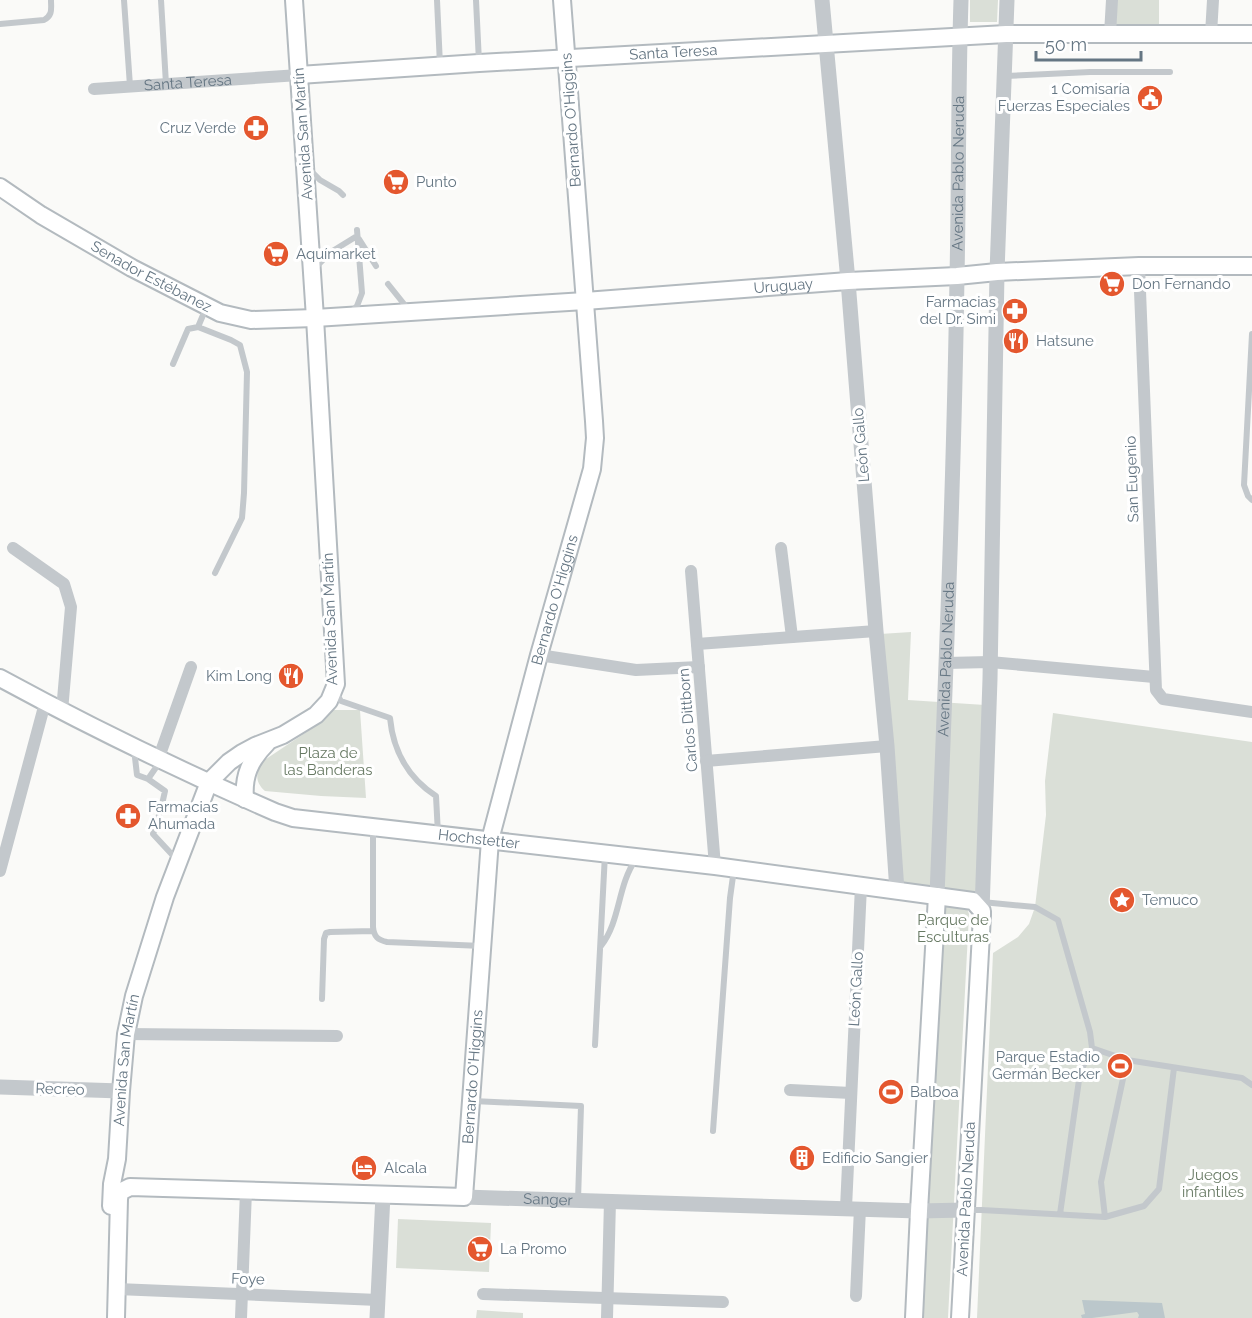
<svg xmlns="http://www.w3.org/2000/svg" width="1252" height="1318" viewBox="0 0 1252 1318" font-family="Raleway,sans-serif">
<rect width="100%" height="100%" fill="#fafaf8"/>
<path fill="#dadfd7" d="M 970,0 L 998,0 L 997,22 L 970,22 Z
M 1114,0 L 1159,0 L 1159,28 L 1113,27 Z
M 911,632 L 908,700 L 985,705 L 979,898 L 900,885 L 880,634 Z
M 333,710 L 360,710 L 366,798 L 321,796 L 265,791 C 254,781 256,772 263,761 L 314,727 Z
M 1053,713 L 1252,742 L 1252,1318 L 977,1318 L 993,953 L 1018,937 L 1029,924 L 1035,907 L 1046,815 L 1045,781 Z
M 944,901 L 965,903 L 969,914 L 948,1318 L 920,1318 Z
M 398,1219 L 491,1223 L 489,1272 L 396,1268 Z
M 477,1310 L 523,1313 L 523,1318 L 476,1318 Z"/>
<path fill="#bbc7cb" d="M 1082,1300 L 1162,1303 L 1165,1318 L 1138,1318 L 1139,1315 L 1137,1312 L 1092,1318 L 1082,1318 L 1081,1315 L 1085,1314 Z"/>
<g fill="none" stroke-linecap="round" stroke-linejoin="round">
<g stroke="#b3babf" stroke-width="20">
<g id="secondary">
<path id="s4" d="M 299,75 L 479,63 L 1006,34 L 1252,34"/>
<path id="s5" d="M 0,187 L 41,215 L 132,268 L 220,313 L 251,320 L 315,318 L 585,301 L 848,281 L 957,276 L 997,272 L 1139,266 L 1252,266"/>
<path id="s6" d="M 0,678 C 90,727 181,771 275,812 L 293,818 L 715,866 L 973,901 L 982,911 L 982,915 L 960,1318"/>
<path d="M 245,799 C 243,776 250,760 267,743"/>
<path id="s7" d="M 111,1206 L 112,1184 L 117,1159 L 121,1091 L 126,1034 L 134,996 L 165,897 L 209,782 L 229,762 L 242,753 L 255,746 L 283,735 L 316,715 L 329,701 L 336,684 L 315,318 L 294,0"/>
<path id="s8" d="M 116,1318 L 119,1199 L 120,1192 L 130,1187 L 464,1197 L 490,840 L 539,655 L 592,469 L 595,438 L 594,421 L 562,0"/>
<path d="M 914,1318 L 919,1211 L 937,896"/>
</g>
</g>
<path stroke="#c3c8cc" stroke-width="6" d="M 124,0 L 130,86
M 161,0 L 166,84
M 437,0 L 440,65
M 476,0 L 479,62
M 0,24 L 44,20 C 53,15 51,9 51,0
M 1005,76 L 1090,72 L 1170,72
M 309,169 L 320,180 L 339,191 L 343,195
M 359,239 L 376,266
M 315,268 L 331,252 L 357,236
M 388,284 L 408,309
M 351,313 L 357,306 L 362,293 L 357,230
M 198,327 L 231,340 L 240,345 L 247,372 L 244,493 L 242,518 L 215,573
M 1252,334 L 1244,485 L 1248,496 L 1252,500
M 173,364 L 188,329 L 198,327 L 206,308
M 336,693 L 341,701 L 390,718 C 393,750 408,778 436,796 L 438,834
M 134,749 L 137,775 L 148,779 L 165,791 L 161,809 L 153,834 L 178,861
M 148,779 L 157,766 L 162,762
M 161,809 L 198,809
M 373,828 L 373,927 C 374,937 378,940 387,942 L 482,946
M 982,902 L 1035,907 L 1058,920 L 1090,1032 L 1092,1048 L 1127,1060 L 1242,1078 L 1252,1085
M 601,946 C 621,920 617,886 636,859
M 322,999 L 324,939 L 326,933 L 330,932 L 373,931
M 595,1045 L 605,854
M 473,1101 L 581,1106 L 578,1200
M 713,1131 L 730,898 L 734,869
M 966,1210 L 981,1210 L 1105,1217 L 1144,1206 L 1159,1189 L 1174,1068
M 1060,1214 L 1080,1073 L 1092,1048
M 1105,1217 L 1101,1182 L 1127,1060"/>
<g stroke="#c3c8cc" stroke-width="12">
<path d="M 1110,34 L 1112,0"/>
<path d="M 1211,34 L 1213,0"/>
<path id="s1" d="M 94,89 L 299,75"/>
<path d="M 1139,266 L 1156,690 L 1163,699 L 1252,712"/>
<path d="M 13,548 L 64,584 L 71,607 L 62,711"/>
<path d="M 781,548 L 792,637"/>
<path d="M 691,571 L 715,866"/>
<path d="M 697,644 L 876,631"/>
<path d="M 539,655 L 636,670 L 699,667"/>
<path d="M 946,663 L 990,662 L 1154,677"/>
<path d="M 158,760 L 191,667"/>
<path d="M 706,761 L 887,746"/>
<path d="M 0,871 L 45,703"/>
<path d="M 126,1034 L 337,1036"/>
<path d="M 790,1090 L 851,1093"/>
<path d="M 846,1208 L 861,886"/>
<path d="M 117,1289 L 378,1300"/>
<path d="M 483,1294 L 723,1302"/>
<path d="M 856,1296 L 860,1208"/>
<path d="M 241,1318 L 246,1191"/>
<path d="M 607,1318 L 610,1201"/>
</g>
<g stroke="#c3c8cc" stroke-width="15">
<path d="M 822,0 L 848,281 L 876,631 L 887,746 L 897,891"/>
<path id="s2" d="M 937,896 C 945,690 954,483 957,276 C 959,184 958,92 961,0"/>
<path d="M 982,911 L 990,679 L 997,272 L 1007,0"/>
<path d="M 0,1087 L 121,1091"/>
<path id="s3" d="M 464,1197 L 919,1211 L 965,1210"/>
<path d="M 377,1318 L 383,1195"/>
</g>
<use href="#secondary" stroke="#fff" stroke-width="16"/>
</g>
<defs>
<g id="civic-disc" transform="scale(1.35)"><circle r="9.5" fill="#e4572e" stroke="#fff"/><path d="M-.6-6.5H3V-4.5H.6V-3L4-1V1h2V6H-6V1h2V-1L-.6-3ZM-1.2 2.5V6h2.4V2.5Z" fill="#fff"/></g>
<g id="pharmacy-disc" transform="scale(1.35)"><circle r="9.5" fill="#e4572e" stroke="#fff"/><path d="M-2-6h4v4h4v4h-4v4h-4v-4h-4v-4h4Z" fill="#fff"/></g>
<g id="supermarket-disc" transform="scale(1.35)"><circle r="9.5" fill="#e4572e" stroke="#fff"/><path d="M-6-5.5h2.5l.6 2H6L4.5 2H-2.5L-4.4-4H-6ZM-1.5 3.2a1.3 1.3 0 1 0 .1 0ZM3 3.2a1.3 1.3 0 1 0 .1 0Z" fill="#fff"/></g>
<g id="restaurant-disc" transform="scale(1.35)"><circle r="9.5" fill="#e4572e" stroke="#fff"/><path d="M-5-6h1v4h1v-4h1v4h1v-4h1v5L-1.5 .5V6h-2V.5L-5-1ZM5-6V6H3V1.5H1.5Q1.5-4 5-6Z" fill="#fff"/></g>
<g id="sight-disc" transform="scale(1.35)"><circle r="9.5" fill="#e4572e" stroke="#fff"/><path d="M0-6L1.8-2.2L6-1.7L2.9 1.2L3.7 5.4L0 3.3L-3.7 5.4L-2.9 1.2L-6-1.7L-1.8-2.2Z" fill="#fff"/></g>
<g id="stadium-disc" transform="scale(1.35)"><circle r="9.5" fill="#e4572e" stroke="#fff"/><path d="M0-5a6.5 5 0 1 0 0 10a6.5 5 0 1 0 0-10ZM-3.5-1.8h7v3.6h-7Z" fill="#fff"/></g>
<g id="building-disc" transform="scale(1.35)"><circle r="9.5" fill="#e4572e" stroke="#fff"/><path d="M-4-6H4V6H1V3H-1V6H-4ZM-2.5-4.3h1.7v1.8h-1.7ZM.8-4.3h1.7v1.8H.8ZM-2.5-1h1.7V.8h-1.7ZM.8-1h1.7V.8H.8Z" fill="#fff"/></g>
<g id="hotel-disc" transform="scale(1.35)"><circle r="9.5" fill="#e4572e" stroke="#fff"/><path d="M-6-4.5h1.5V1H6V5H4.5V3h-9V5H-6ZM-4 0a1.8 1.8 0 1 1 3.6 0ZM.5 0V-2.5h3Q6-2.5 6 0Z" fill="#fff"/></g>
</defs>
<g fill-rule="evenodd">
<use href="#civic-disc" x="1150" y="98"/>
<use href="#pharmacy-disc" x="256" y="128"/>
<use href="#supermarket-disc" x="396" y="182"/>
<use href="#supermarket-disc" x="276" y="254"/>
<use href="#supermarket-disc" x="1112" y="284"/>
<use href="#pharmacy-disc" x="1015" y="311"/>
<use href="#restaurant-disc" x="1016" y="341"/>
<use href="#restaurant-disc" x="291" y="676"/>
<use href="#pharmacy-disc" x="128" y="816"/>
<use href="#sight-disc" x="1122" y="900"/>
<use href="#stadium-disc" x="1120" y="1066"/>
<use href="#stadium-disc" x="891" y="1092"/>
<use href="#building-disc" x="802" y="1158"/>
<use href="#hotel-disc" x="364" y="1168"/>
<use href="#supermarket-disc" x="480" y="1249"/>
</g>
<g text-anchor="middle" stroke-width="6" stroke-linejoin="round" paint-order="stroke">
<g font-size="15" fill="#657683" stroke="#fff">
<text dy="5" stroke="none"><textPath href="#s4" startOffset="375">Santa Teresa</textPath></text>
<text dy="5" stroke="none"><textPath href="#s1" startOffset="94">Santa Teresa</textPath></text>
<text transform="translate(571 120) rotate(-94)" y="5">Bernardo O'Higgins</text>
<text transform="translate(303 134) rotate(-94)" y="5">Avenida San Martín</text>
<text dy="5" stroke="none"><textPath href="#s2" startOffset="723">Avenida Pablo Neruda</textPath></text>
<text dy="5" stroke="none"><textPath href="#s5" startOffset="176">Senador Estébanez</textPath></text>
<text dy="5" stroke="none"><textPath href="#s5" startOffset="819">Uruguay</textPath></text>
<text transform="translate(861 445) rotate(-95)" y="5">León Gallo</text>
<text transform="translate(1132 479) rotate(-92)" y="5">San Eugenio</text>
<text dy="5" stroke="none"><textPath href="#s8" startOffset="1078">Bernardo O'Higgins</textPath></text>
<text transform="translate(330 619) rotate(-92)" y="5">Avenida San Martín</text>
<text dy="5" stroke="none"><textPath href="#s2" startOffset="237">Avenida Pablo Neruda</textPath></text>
<text transform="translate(688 720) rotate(-95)" y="5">Carlos Dittborn</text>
<text dy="5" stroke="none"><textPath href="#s6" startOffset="512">Hochstetter</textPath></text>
<text transform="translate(856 989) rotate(-87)" y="5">León Gallo</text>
<text dy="5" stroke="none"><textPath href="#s7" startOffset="147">Avenida San Martín</textPath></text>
<text dy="5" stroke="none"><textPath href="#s8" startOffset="592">Bernardo O'Higgins</textPath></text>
<text transform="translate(60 1089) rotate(2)" y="5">Recreo</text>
<text dy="5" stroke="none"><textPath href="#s3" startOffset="84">Sanger</textPath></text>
<text transform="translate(966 1199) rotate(-87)" y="5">Avenida Pablo Neruda</text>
<text transform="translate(248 1279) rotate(2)" y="5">Foye</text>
</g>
<g font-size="15" fill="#657683" stroke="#fff" text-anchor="start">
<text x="1130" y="94" text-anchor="end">1 Comisaría<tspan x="1130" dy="17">Fuerzas Especiales</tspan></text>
<text x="236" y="133" text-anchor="end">Cruz Verde</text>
<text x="416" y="187">Punto</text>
<text x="296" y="259">Aquímarket</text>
<text x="1132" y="289">Don Fernando</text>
<text x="996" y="307" text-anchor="end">Farmacias<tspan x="996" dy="17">del Dr. Simi</tspan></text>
<text x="1036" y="346">Hatsune</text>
<text x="272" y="681" text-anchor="end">Kim Long</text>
<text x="148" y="812">Farmacias<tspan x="148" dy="17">Ahumada</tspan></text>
<text x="1142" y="905">Temuco</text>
<text x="1100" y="1062" text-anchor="end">Parque Estadio<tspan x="1100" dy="17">Germán Becker</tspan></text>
<text x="910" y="1097">Balboa</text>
<text x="822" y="1163">Edificio Sangier</text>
<text x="384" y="1173">Alcala</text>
<text x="500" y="1254">La Promo</text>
</g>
<g font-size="15" fill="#687a64" stroke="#fff">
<text x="328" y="758">Plaza de<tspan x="328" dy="17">las Banderas</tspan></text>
<text x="953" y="925">Parque de<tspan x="953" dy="17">Esculturas</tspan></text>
<text x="1213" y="1180">Juegos<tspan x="1213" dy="17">infantiles</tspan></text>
</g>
</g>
<path d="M1036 51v9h105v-9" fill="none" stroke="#657683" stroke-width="3"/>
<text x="1045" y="51" font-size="18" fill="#657683" stroke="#ffffff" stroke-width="4.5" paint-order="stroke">50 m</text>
</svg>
